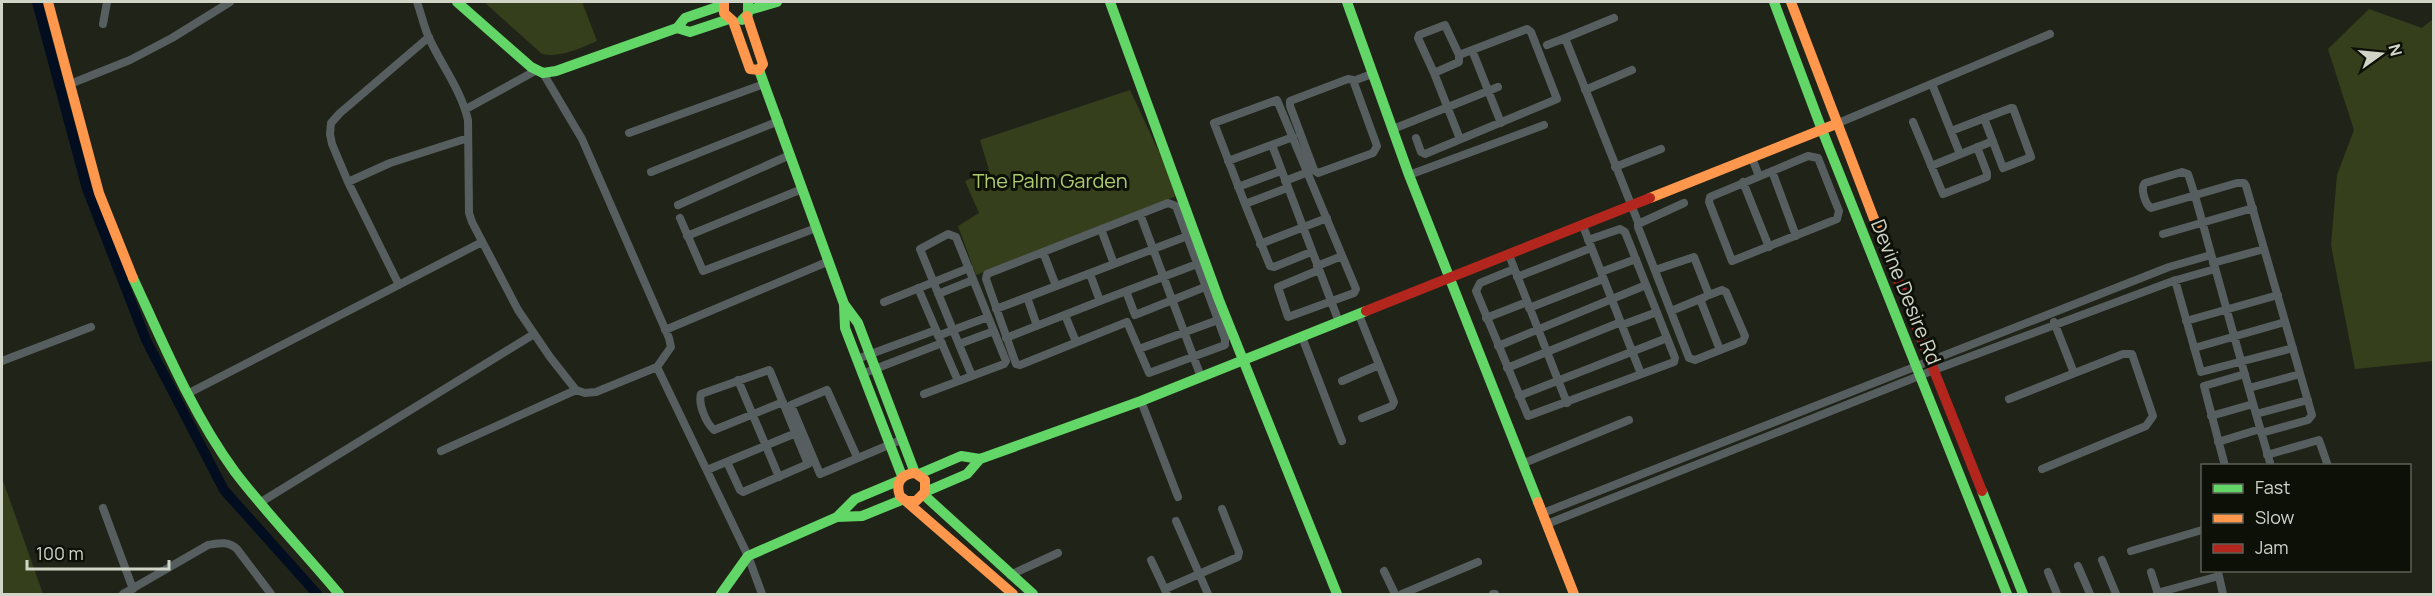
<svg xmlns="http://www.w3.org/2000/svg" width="2435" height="596" viewBox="0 0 2435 596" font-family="Manrope,sans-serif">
<rect width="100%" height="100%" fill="#202418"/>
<path fill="#353f1b" d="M 484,2 L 582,2 L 597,41 C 580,48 561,58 542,54 Z
M 2369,9 L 2422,28 L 2433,19 L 2434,361 L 2355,369 L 2331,245 L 2337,175 L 2354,130 L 2328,49 Z
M 1130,90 L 1179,195 L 976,275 L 958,226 L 979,213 L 965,181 L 989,170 L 980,140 Z
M 2,478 L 43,594 L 2,594 Z"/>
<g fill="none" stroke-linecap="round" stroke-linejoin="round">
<path stroke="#030d20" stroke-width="10" d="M 37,2 L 87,189 L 146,340 L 224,490 L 317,594"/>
<path stroke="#575e60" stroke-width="8" d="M 417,2 C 421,13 424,27 429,38 C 442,66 461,90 468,120 L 469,213 L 472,222 L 518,310 L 550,357 L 576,390 L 585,393 L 596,392 L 657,367 L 748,556 L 762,594
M 1614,18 L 1565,38 L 1638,222
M 103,24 L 107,2
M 1547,45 L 1565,38
M 1472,50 L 1501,123
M 1459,55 L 1459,62 L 1434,73 L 1460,139
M 543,73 L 582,139 L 669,338 L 671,347 L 657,367
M 1348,79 L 1353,80 L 1377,146 L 1373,153 L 1318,173 L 1314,170 L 1290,106 L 1290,101 Z
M 1353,81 L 1372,74
M 70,84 L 130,60 L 172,38 L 230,2
M 1932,84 L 1960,154
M 1585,90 L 1632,70
M 466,109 L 537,70
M 1913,122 L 1943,194 L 1987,177 L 1987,173 L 1977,147
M 1836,124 L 2050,34
M 1393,129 L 1498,87
M 1951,131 L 2011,108 L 2013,108 L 2031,157 L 2003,168 L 1984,118
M 629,133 L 764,84
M 1416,138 L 1421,152 L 1425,154 L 1557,99 L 1531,32 L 1527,29 L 1459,55 L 1445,25 L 1419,35 L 1418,38 L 1434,73
M 1272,145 L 1339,322
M 1808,156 L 1818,158 L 1839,211 L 1837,219 L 1732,261 L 1709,202 L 1710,197 Z
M 1752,158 L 1759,176
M 1228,161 L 1293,137
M 1931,166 L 1993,141
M 1615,167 L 1661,149
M 1772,171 L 1796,236
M 651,172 L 779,121
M 1409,175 L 1544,125
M 1285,181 L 1308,172
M 348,182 L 390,163 L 468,138
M 1743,182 L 1769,247
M 1238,187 L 1281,171
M 1287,188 L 1245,204 L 1270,266 L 1274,267 L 1311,252
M 1168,203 L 1176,206 L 1225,339 L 1225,345 L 1149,373 L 1127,322 L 1020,365 L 1016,364 L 986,279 L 987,274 Z
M 1245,204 L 1214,123 L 1277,100 L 1356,289 L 1354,293 L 1288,317 L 1278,287 L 1319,270
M 678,205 L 790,155
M 1140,214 L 1201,377
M 680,218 L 703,271 L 816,228
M 1583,226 L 1641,374
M 1101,229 L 1114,264
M 2163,234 L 2253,208
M 687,236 L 802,189
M 1260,244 L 1327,218
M 1043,252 L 1056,286
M 1509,255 L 1567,403
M 2213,263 L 2264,249
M 1317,266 L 1342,256
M 1514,269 L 1480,283 L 1476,291 L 1528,416 L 1674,362 L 1675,358 L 1625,232 L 1620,229 L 1588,240
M 1655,270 L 1694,257 L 1709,295 L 1722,290 L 1726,292 L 1745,336 L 1743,341 L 1695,360 L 1689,358 L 1638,227 L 1638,224 L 1684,203
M 1601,272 L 1636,259
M 1090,274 L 1100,301 L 1197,264
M 1517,277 L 1591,248
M 2175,280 L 2201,372 L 2293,348
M 399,285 L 348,182 L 332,144 L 330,134 L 331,123 L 340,113 L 429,37
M 918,288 L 958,381
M 1126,291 L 1135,315 L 1205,287
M 938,294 L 973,280
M 1027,297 L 1037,326
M 1700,299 L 1720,350
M 884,302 L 969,268
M 1529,308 L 1603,279
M 996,309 L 1190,235
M 1671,311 L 1705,297
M 1065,315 L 1076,342
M 1359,315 L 1394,402 L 1392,406 L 1362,418
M 1486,318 L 1527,302
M 2186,321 L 2278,295
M 2054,322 L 2074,373
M 1622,325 L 1657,312
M 665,330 L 827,262
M 938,336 L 953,330 L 920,249 L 948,234 L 956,237 L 1006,361 L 1004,364 L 972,376 L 953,330 L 988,317
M 1302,337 L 1342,441
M 1006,338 L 1100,301
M 959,344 L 994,331
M 1498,346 L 1646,285
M 2194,348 L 2285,322
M 1139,349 L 1218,320
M 857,359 L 936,330
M 2,361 L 91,327
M 1507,368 L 1621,322
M 862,374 L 942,343
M 738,380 L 779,477
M 1342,381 L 1379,365
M 2249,388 L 2300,374
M 189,393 L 482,242
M 924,394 L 972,376
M 1519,396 L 1667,338
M 2009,399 L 2123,354 L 2132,354 L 2153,416 L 2146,426 L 2042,469
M 1141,401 L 1178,497
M 2256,414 L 2308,400
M 2211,416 L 2253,404
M 2261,433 L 2308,420 L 2312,415 L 2246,186 L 2244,183 L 2237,183 L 2151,208 C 2145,204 2140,188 2145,183 L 2182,172 L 2188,174 C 2199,205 2206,239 2216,271 C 2234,336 2252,401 2271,466
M 2218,442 L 2260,429
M 441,451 L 576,390
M 2267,455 L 2319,440 L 2328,466
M 857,457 L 827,390 L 791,405 L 820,474 L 903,439
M 727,462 L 740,490 L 743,492 L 808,464 L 770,371 L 769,370 L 701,394 C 698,404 706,423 714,430 L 783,402
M 1524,463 L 1629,420
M 2225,466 L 2204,386 L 2245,374
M 707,470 L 796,433
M 261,502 L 534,334
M 103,508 L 133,589
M 1543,513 L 2169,267 L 2211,255
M 1176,521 L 1208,594
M 1547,524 L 1934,370 L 2173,281 L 2215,269
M 2131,551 L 2202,530
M 1151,560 L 1167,594
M 2102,560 L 2116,594
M 2078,566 L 2090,594
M 1384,571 L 1395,594
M 2048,572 L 2057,594
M 2151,572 L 2158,594
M 2218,572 L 2223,594
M 1010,575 L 1058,553
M 1165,589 L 1238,557 L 1239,552 L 1222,509
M 2157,593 L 2219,576
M 123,594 L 208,545 C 220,543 228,541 237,549 L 271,594
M 1402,594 L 1478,562
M 1493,594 L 1495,594"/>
<path stroke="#63d668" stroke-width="10" d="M 457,2 L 531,67 L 543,73 L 556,71 L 677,28 L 685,18 L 723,5
M 1110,2 L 1219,300 L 1337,594
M 1347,2 L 1409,175 L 1538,502
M 1774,2 L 1822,130 L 2007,594
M 749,10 L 777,2
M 742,20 L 748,14 L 748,2
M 677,28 L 690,32 L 729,19
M 759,70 L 844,304 L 858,323 L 915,473
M 133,278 C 163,343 192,413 235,472 C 267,514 305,553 339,594
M 844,304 L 845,328 L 902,476
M 919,474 L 961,456 L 980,459 L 1141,401 L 1366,311
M 1982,491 L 2023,594
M 925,492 L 967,474 L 980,459
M 924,495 L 1033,594
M 837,517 L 862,516 L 904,499
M 721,594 L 748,556 L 837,517 L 855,499 L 898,481"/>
<path stroke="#ff974d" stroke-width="10" d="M 48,2 L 99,193 L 133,278
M 724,2 L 724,13 L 733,21 L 750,69 L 759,70
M 1791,2 L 1884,245
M 747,16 L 763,64 L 759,70
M 1650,198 L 1836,124
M 908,501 L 916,501 L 925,492 L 925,480 L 915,473 C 901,474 895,483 900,496 L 1013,594
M 1538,502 L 1574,594"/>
<path stroke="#b3261e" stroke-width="10" d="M 1884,245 L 1982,491
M 1366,311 L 1650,198"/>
</g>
<g text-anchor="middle" stroke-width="6" stroke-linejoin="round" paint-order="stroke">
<g font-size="20" fill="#afcb6e" stroke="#0d1007">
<text x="1050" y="188">The Palm Garden</text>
</g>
<g font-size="20" fill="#d0d5c8" stroke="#0d1007">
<text transform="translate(1906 292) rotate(68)" y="7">Devine Desire Rd</text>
</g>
</g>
<rect width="2435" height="596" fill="none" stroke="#d0d5c8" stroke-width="6"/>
<rect x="2201" y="464" width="210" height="108" fill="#0d1007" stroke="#5b5f54" stroke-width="1.5"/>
<rect x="2213" y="484" width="30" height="9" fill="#63d668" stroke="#5b5f54" stroke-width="1.5"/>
<text x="2255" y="494" font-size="18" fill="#d0d5c8">Fast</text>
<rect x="2213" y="514" width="30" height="9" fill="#ff974d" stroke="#5b5f54" stroke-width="1.5"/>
<text x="2255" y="524" font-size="18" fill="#d0d5c8">Slow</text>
<rect x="2213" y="544" width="30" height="9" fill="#b3261e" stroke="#5b5f54" stroke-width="1.5"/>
<text x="2255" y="554" font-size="18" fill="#d0d5c8">Jam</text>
<g transform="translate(2381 54) rotate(75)" stroke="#0d1007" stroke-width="4.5" paint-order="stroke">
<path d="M0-4.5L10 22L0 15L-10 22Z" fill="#d0d5c8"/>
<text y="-9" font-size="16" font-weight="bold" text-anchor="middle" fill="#d0d5c8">N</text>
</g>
<path d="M27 560v9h142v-9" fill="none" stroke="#d0d5c8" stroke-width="3"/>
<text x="36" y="560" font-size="18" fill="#d0d5c8" stroke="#0d1007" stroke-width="4.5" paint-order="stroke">100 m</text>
</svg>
